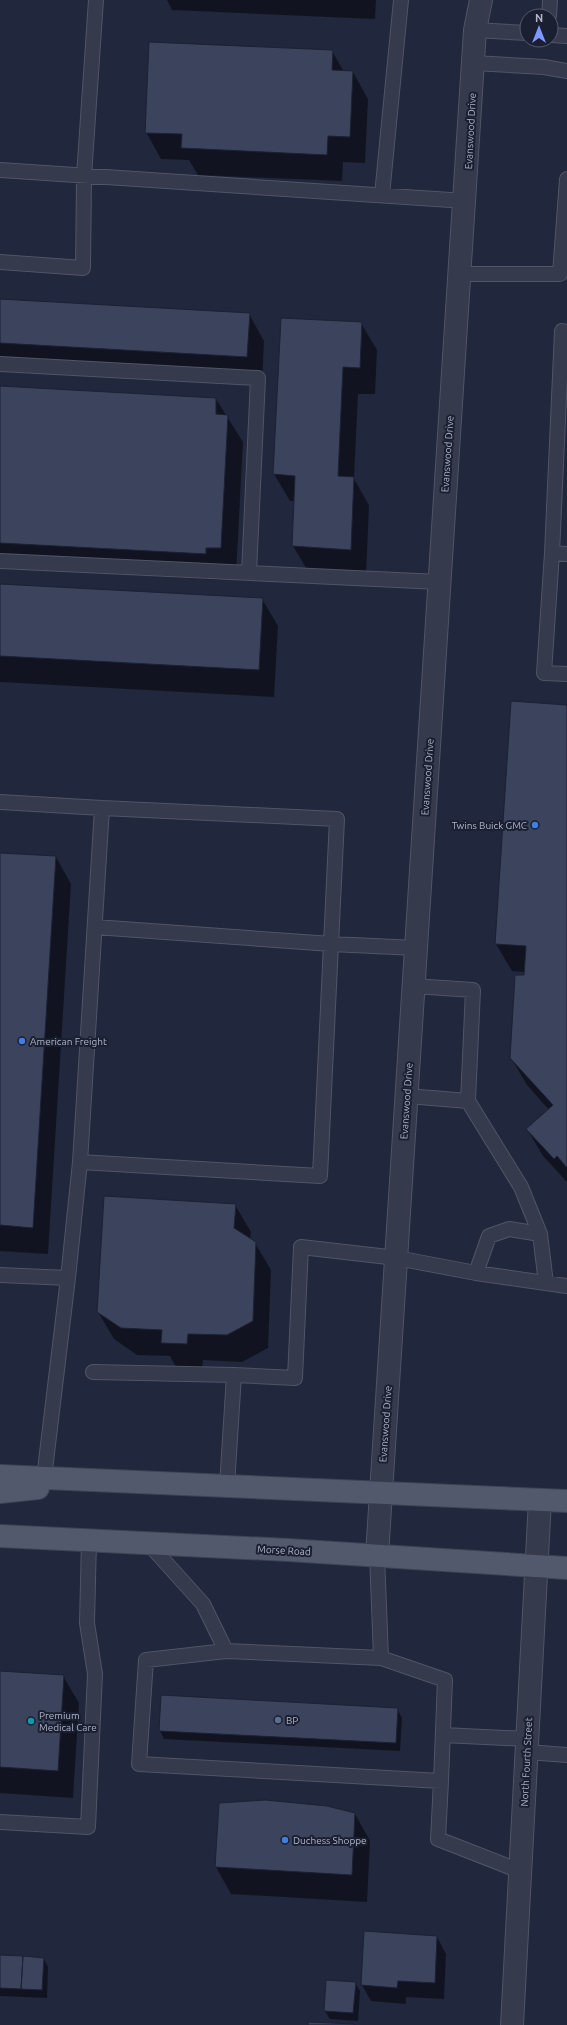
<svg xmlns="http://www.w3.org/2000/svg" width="567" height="2025" viewBox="0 0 567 2025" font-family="Ubuntu,sans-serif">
<rect width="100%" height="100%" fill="#21273c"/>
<path fill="#0007" d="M 167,0 L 376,0 L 375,19 L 172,10 Z
M 332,51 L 344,72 L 353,72 L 368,99 L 365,163 L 343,162 L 342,181 L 198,175 L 189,160 L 161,159 L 146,132 Z
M 0,300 L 249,314 L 264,341 L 262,384 L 0,369 Z
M 361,323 L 377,350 L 375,394 L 358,394 L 354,479 L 369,505 L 366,576 L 309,573 L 293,546 L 295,501 L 290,501 L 274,474 Z
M 0,387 L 216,399 L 243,442 L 236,575 L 221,575 L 221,580 L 0,568 Z
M 0,585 L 262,599 L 278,626 L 274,697 L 0,682 Z
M 512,702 L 567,706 L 567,1182 L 543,1156 L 527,1129 L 549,1110 L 527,1085 L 511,1058 L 525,972 L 512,971 L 496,944 Z
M 0,854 L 56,857 L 71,884 L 48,1254 L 0,1251 Z
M 235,1205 L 251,1232 L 250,1240 L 255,1243 L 271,1270 L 268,1348 L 242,1362 L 203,1360 L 202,1370 L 177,1369 L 170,1356 L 137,1355 L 114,1339 L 98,1312 Z
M 0,1672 L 63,1676 L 79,1703 L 73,1798 L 0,1793 Z
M 397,1709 L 402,1718 L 400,1751 L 164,1739 L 160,1731 Z
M 239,1802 L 294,1803 L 327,1807 L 355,1814 L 370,1841 L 367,1902 L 231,1894 L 216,1867 Z
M 437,1937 L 446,1954 L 444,1999 L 406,1997 L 406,2004 L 371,2001 L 362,1985 Z
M 0,1957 L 44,1959 L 48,1967 L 47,1998 L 0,1996 Z
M 355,1983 L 360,1991 L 358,2021 L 330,2019 L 325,2011 Z"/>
<path fill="#3c435d" stroke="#1c2133" d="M 149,42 L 333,50 L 332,70 L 353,71 L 350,137 L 328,136 L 327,155 L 181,148 L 182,134 L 145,133 Z
M 0,299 L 250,313 L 247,357 L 0,343 Z
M 281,318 L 362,322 L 360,368 L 343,367 L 338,476 L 354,477 L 351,550 L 292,546 L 295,476 L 273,474 Z
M 0,386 L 216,398 L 216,414 L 228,415 L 221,548 L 206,548 L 206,554 L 0,543 Z
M 0,584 L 263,598 L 259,670 L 0,656 Z
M 511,701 L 567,705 L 567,1168 L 557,1156 L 554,1159 L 526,1129 L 553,1105 L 510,1058 L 515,975 L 524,975 L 526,946 L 495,944 Z
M 0,853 L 56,856 L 33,1228 L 0,1225 Z
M 104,1196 L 236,1204 L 234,1228 L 256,1242 L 253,1321 L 227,1335 L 188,1334 L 187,1344 L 161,1343 L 162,1330 L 121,1328 L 97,1312 Z
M 0,1671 L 64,1675 L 58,1771 L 0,1767 Z
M 161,1695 L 398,1708 L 396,1743 L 159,1731 Z
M 265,1800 L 327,1806 L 355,1813 L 352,1875 L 215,1867 L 219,1803 Z
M 364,1931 L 437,1936 L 435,1983 L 398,1981 L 397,1988 L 361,1985 Z
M 0,1955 L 23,1956 L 21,1989 L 0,1988 Z
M 23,1956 L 44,1958 L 42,1990 L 21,1989 Z
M 326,1980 L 356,1982 L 353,2013 L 324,2011 Z
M 308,2022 L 354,2024 L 354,2025 L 308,2025 Z"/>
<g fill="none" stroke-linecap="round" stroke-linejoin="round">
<g stroke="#505567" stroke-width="16">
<path id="lane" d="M 549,16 L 550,0
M 475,30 L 527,33
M 551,35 L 567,36
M 473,63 L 544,67 L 567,71
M 0,170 L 466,201
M 382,195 L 401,0
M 0,262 L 83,268 L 84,176 L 96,0
M 460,274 L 560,274 L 567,179
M 567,332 L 562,331 L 552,553 L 567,554
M 0,364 L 258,378 L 249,573
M 552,553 L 544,673 L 567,674
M 0,561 L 439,582
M 0,802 L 102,808
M 413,986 L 473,990 L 468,1101 L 521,1187 L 540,1234 L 546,1283
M 407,1096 L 468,1101
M 80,1162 L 320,1176 L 331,944 L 95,927
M 476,1273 L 489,1236 L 509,1229 L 540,1234
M 0,1275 L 68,1278
M 93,1372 L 234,1375
M 44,1478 L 68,1278 L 80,1162 L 102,808 L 337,819 L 331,944 L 416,948
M 227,1486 L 234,1375 L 295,1378 L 301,1247 L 397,1258 L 476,1273 L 567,1286
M 148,1543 L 203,1604 L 226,1651
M 377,1555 L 381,1658 L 226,1651 L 146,1660 L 139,1764 L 441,1781 L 445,1680 L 381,1658
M 443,1735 L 528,1739
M 527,1752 L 567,1755
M 441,1781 L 438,1839 L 520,1871
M 0,1822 L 88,1827 L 95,1674 L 87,1623 L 89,1540"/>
</g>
<g stroke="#505567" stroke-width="24">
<path id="street" d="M 377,1555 L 475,30 L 481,0
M 512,2025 L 540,1500"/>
</g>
<g stroke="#3e4355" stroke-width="24">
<path id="primary" d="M 0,1476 L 567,1501
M 0,1492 L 38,1488
M 0,1536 L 288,1550 L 567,1568"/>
</g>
<use href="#lane" stroke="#353a4c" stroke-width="14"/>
<use href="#street" stroke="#353a4c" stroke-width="22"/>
<use href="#primary" stroke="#52596d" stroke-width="22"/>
</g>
<g fill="#3f7fe0" stroke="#1a1f31" stroke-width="1.5">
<circle cx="535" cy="825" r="4"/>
<circle cx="22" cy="1041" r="4"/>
<circle cx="285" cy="1840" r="4"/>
</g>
<circle fill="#5c6f8a" stroke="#1a1f31" stroke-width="1.5" cx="278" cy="1720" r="4"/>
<circle fill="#0f9aa8" stroke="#1a1f31" stroke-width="1.5" cx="31" cy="1721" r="4"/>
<g text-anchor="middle" stroke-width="4" stroke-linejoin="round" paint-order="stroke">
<g font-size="10" fill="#b0b5c8" stroke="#1a1f31">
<text transform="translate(470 131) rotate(-87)" y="4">Evanswood Drive</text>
<text transform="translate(447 454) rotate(-86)" y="4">Evanswood Drive</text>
<text transform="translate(427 777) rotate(-86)" y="4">Evanswood Drive</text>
<text transform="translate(406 1101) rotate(-86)" y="4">Evanswood Drive</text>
<text transform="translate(385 1424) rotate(-86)" y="4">Evanswood Drive</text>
<text transform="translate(284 1550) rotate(3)" y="4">Morse Road</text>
<text transform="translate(526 1762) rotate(-87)" y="4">North Fourth Street</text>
</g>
<g font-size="10" fill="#b0b5c8" stroke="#1a1f31" text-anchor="start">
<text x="527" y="829" text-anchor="end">Twins Buick GMC</text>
<text x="30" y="1045">American Freight</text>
<text x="39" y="1719">Premium<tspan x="39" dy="12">Medical Care</tspan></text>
<text x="286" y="1724">BP</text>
<text x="293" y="1844">Duchess Shoppe</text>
</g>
</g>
<g transform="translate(539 28)"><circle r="19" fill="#1a1f31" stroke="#565b6d"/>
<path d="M0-3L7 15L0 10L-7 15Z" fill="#7e98fe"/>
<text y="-6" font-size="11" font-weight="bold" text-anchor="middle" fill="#b0b5c8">N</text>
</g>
</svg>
